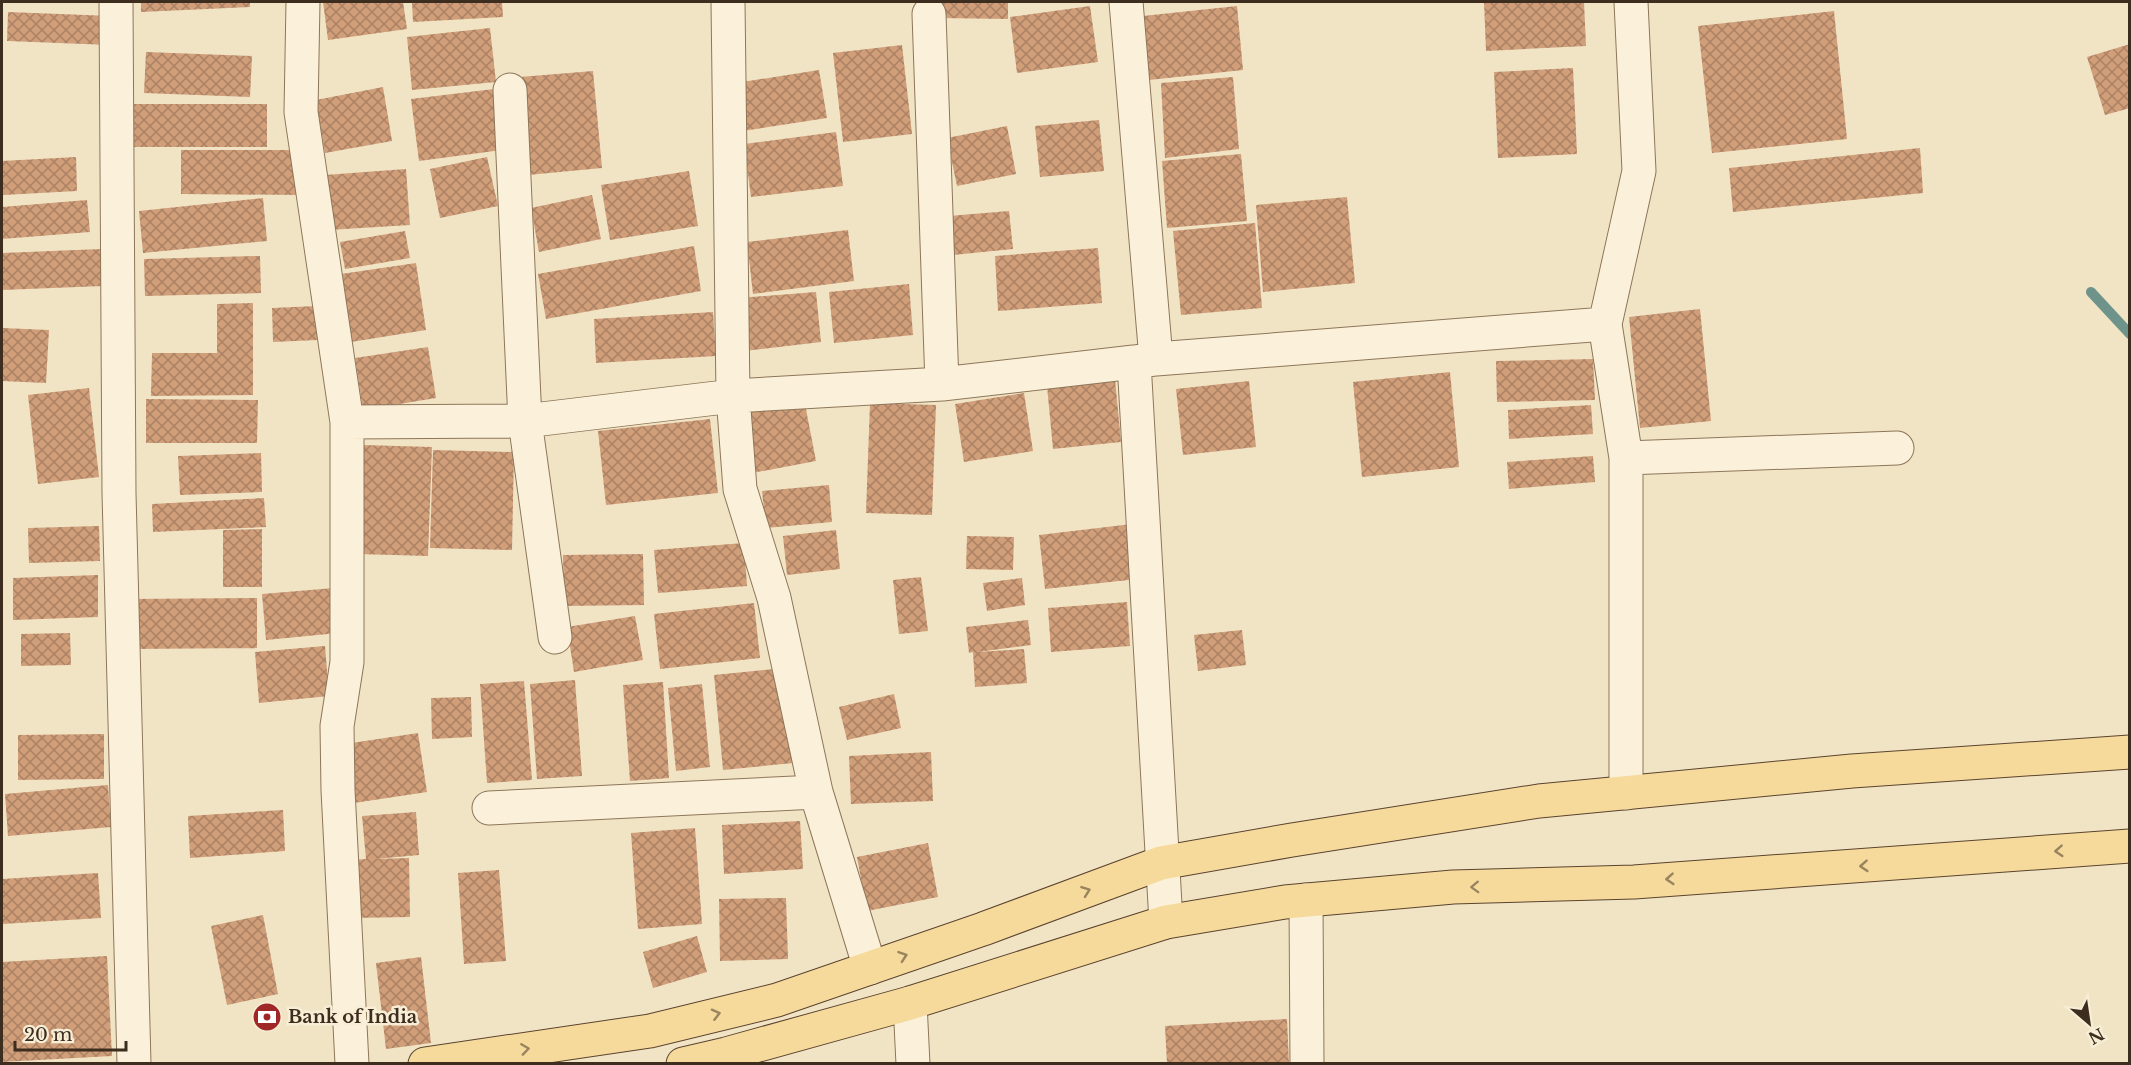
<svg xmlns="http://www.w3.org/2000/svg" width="2131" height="1065" viewBox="0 0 2131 1065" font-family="'Libre Baskerville',serif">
<defs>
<pattern id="building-cross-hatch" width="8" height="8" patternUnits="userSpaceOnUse" patternTransform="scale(1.5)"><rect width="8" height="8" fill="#d19e7a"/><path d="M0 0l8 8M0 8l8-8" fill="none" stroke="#ab8163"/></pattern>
</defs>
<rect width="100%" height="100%" fill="#f1e4c5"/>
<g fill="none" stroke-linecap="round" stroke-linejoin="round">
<path stroke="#6d938a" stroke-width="10" d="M 2091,292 L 2130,334"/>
</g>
<path fill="url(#building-cross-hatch)" d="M 141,2 L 250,2 L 250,7 L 141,12 Z
M 323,2 L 403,2 L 407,29 L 328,40 Z
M 412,2 L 502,2 L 503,17 L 413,22 Z
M 937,2 L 1008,2 L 1008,19 L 937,18 Z
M 1484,2 L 1584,2 L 1586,46 L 1486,51 Z
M 1090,6 L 1098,62 L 1017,73 L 1010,17 Z
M 1237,6 L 1243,70 L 1149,80 L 1143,16 Z
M 1834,11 L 1847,139 L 1712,153 L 1698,26 Z
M 8,12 L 111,16 L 110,45 L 7,41 Z
M 490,28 L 496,82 L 412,90 L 407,37 Z
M 2130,44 L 2130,108 L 2105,115 L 2087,57 Z
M 902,45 L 912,134 L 843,142 L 833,53 Z
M 146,52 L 252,56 L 250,97 L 144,93 Z
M 1573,68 L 1577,154 L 1498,158 L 1494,72 Z
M 819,70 L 827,118 L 743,131 L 736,83 Z
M 593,71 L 602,168 L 528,175 L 520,77 Z
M 1233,77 L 1239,149 L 1165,158 L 1161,83 Z
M 383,87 L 392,141 L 325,153 L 316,100 Z
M 494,89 L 502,150 L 419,161 L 411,99 Z
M 131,104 L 267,104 L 267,147 L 131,147 Z
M 1099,120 L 1104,171 L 1040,177 L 1035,126 Z
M 1007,126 L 1016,174 L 957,186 L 947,138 Z
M 836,132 L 843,186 L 751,197 L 744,144 Z
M 1920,148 L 1923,193 L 1733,212 L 1729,168 Z
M 181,150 L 300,150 L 300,195 L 181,194 Z
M 1241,154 L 1247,221 L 1167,228 L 1162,161 Z
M 76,157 L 77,191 L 3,195 L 2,161 Z
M 487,157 L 498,206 L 440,218 L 430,169 Z
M 406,169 L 410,225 L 329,230 L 325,175 Z
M 689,171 L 698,226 L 610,240 L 601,185 Z
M 592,195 L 601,239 L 539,252 L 531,208 Z
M 1347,197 L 1355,283 L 1263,292 L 1256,205 Z
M 263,198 L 267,241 L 143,253 L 139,211 Z
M 87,200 L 90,232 L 2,239 L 2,207 Z
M 1009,211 L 1013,249 L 953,255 L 949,216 Z
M 1255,223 L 1262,308 L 1181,315 L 1173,231 Z
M 848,230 L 854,281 L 753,294 L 747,242 Z
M 405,231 L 410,258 L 345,269 L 340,242 Z
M 694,246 L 701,291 L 546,319 L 538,274 Z
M 1098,248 L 1102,303 L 998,311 L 995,256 Z
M 101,249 L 103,286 L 2,290 L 2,253 Z
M 260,256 L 261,293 L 145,296 L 144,259 Z
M 416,263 L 426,330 L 351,342 L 341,274 Z
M 909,284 L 913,335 L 834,343 L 829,292 Z
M 816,292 L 821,342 L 744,351 L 738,298 Z
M 253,303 L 253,395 L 151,396 L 152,353 L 217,353 L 217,304 Z
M 316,306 L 317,340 L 273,342 L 272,308 Z
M 1700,309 L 1711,421 L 1640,428 L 1629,317 Z
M 713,312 L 716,356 L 596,363 L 594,319 Z
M 2,328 L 49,330 L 46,383 L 2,381 Z
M 428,347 L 436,398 L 363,410 L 355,358 Z
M 1593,359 L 1595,400 L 1497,402 L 1496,361 Z
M 1450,372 L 1459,467 L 1362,477 L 1353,382 Z
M 1115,379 L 1121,442 L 1053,449 L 1047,386 Z
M 1249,381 L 1256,447 L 1183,455 L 1176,389 Z
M 89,388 L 99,477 L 38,484 L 28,395 Z
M 1024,393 L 1033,451 L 964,462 L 955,404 Z
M 146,399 L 258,400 L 257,443 L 146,443 Z
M 804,399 L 816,461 L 752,473 L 741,410 Z
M 870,403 L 936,405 L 932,515 L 866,513 Z
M 1591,405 L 1593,434 L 1509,439 L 1508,410 Z
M 710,419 L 718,493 L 606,505 L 598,431 Z
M 363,445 L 432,447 L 428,556 L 358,554 Z
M 433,450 L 514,452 L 512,550 L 430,548 Z
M 261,453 L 262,492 L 180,495 L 178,456 Z
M 1593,456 L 1595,482 L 1509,489 L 1507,462 Z
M 829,485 L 832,522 L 766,528 L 762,491 Z
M 264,498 L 266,527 L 153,532 L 152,504 Z
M 1132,524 L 1138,579 L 1045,589 L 1039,535 Z
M 99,526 L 100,561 L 29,563 L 28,528 Z
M 262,529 L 262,587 L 223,587 L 223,530 Z
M 836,530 L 840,569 L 787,575 L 783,536 Z
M 967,536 L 1014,537 L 1013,570 L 966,569 Z
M 744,543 L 747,586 L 658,593 L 654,550 Z
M 643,554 L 644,605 L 564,606 L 563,555 Z
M 98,575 L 98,617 L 13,620 L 13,578 Z
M 921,577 L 928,631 L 899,634 L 893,580 Z
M 1022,578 L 1025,605 L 987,611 L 983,583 Z
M 334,588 L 338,633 L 266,640 L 262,594 Z
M 257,598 L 257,648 L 131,649 L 131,599 Z
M 1127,602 L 1130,646 L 1051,652 L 1048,608 Z
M 754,603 L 760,658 L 660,669 L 654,614 Z
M 635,616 L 643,660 L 574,672 L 567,627 Z
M 1028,620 L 1031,645 L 977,652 L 1024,649 L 1027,683 L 975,687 L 973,652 L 969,653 L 966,627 Z
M 1242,630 L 1246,665 L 1198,671 L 1194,635 Z
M 70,633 L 71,665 L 21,666 L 21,634 Z
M 325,646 L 329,696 L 259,703 L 255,652 Z
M 784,668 L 793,763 L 723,770 L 714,675 Z
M 575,680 L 582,776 L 537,779 L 530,684 Z
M 524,681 L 532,780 L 487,783 L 480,684 Z
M 663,682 L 669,778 L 630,781 L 623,685 Z
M 702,684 L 710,767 L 676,771 L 668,688 Z
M 894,694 L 901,728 L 847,740 L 839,707 Z
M 471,697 L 472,737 L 432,739 L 431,698 Z
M 418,733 L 427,792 L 354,803 L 345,744 Z
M 104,734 L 104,779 L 18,780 L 18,735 Z
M 931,752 L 933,801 L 851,804 L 849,756 Z
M 108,785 L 111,827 L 8,836 L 5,794 Z
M 283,810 L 285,851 L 190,858 L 188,816 Z
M 416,812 L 419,855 L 375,859 L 409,858 L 410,917 L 353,918 L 352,860 L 366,859 L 362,816 Z
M 800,821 L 803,869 L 724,874 L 722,825 Z
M 695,828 L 702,924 L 638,929 L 631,833 Z
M 928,843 L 938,897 L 867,911 L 857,857 Z
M 499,870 L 506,961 L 464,964 L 458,873 Z
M 98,873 L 101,918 L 2,924 L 2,879 Z
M 786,898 L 788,959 L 720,961 L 719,899 Z
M 263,915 L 278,994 L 227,1005 L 211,926 Z
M 697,936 L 707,972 L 653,988 L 643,952 Z
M 107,956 L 112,1056 L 2,1062 L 2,962 Z
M 421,957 L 431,1043 L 386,1049 L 376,963 Z
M 1287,1019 L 1289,1064 L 1167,1064 L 1165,1026 Z"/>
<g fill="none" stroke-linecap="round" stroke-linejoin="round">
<g stroke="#8d765a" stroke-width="35">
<path id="street" d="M 116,2 L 119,493 L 134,1064
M 303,2 L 301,112 L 347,422 L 347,662 L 337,726 L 338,790 L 352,1064
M 728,2 L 733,396 L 740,489 L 774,598 L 816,792 L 870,968
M 1126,2 L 1156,359 L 1134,362 L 1166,922
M 929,14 L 942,384
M 510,90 L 525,421 L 555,637
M 1605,324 L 1639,171 L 1631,2
M 1156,359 L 1605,324 L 1626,458
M 347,422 L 525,421 L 733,396 L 942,384 L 1134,362
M 1626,793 L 1626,458 L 1897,448
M 489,808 L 816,792
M 1306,900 L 1307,1064
M 910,1003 L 913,1064"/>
</g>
<g stroke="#5b432e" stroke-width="35">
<path id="primary" d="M 425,1064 L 650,1031 L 777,1000 L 983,929 L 1161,863 L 1292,840 L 1539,801 L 1852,771 L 2130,752
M 683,1064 L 726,1054 L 910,1003 L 1166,922 L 1285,902 L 1453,887 L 1634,882 L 2130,846"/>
</g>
<use href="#street" stroke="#fbf1da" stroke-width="33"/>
<use href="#primary" stroke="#f5da9c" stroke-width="33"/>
</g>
<defs><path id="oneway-chevron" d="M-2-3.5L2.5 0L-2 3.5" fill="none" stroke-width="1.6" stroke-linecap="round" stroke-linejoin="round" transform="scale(1.5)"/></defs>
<g stroke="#99845e">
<use href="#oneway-chevron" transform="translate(2059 851) rotate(176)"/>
<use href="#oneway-chevron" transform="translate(1864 866) rotate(176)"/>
<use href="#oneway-chevron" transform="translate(1670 879) rotate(176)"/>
<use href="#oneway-chevron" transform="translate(1475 887) rotate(178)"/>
<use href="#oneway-chevron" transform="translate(1086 891) rotate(-20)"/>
<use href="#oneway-chevron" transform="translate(903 956) rotate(-19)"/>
<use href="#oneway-chevron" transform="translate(716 1014) rotate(-14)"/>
<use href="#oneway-chevron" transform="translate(525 1049) rotate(-8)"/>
</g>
<defs>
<g id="bank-disc" transform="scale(1.5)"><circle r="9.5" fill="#9f2727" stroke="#f8eed6"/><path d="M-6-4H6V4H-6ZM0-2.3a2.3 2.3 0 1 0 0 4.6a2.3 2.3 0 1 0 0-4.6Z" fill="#fff"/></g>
</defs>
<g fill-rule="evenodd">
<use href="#bank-disc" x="267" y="1017"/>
</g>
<g text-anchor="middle" stroke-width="5" stroke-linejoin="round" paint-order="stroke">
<g font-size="18" font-weight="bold" fill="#3d2d1f" stroke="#f8eed6" text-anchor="start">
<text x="288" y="1023">Bank of India</text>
</g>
</g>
<rect width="2131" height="1065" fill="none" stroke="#3d2d1f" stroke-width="6"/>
<g transform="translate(2089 1023) rotate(151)" stroke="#f8eed6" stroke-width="4.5" paint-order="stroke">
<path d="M0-4.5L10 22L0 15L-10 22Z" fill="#3d2d1f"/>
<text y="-9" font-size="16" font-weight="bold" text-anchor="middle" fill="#3d2d1f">N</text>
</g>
<path d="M15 1041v9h111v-9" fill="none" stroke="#3d2d1f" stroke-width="3"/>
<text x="24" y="1041" font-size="18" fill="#3d2d1f" stroke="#f8eed6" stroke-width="4.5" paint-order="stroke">20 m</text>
</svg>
